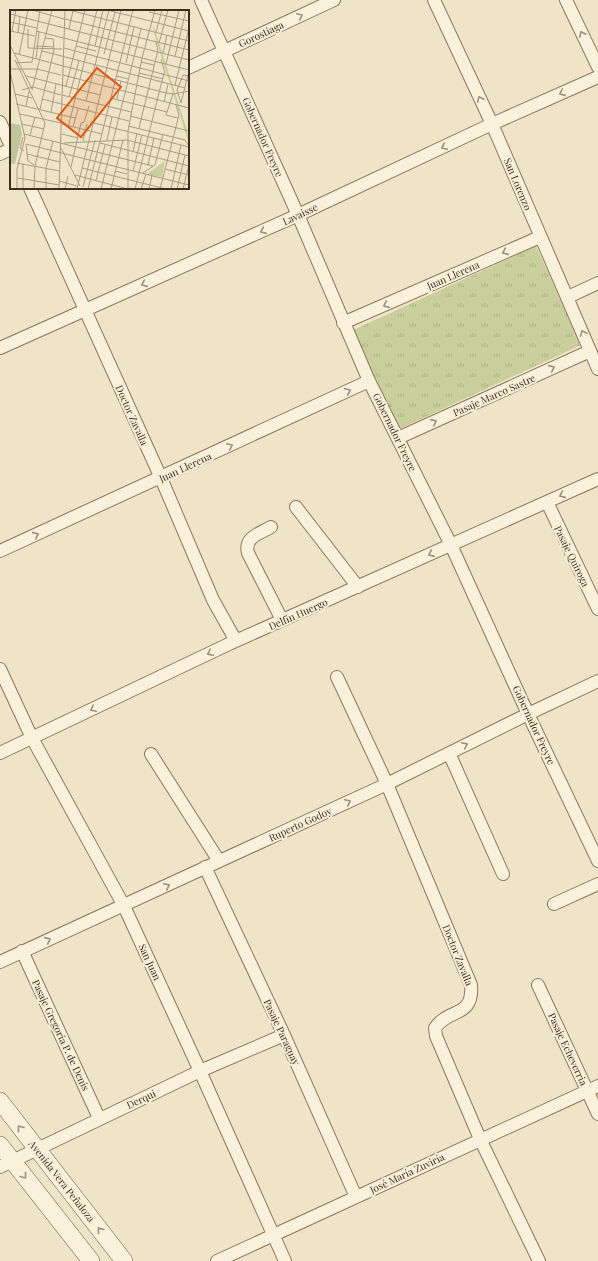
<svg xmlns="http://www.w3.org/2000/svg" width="598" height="1261" viewBox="0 0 598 1261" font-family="'Playfair Display',serif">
<defs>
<pattern id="park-tufts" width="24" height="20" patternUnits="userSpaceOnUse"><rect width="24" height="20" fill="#c9cf9b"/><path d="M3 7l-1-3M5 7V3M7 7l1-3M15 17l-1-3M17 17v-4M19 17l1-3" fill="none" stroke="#aeb285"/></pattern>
</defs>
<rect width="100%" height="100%" fill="#f0e4c8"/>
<path fill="url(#park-tufts)" d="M 536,246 L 581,345 L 397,430 L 351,331 Z"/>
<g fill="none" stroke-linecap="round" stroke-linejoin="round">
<g stroke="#8d765c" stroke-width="14">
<path id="minor" d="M 201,0 L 298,215 L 369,381 L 451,545 L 528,714 L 598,861
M 434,0 L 492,124 L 598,369
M 566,0 L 598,67
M 188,68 L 334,0
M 0,122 L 11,146
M 0,154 L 11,149
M 30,188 L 161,478 L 213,600 L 236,641
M 568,297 L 598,283
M 343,323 L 540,237
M 0,348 L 298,215 L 492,124 L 598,77
M 398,438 L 590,351
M 547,502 L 598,609
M 296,507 L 358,587
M 271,527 C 259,534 244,537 248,553 L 282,620
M 0,551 L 369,381
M 0,669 L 32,738 L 124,906 L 200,1071 L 285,1261
M 337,677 L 387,784 L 471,985 C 474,1018 448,1008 435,1028 L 436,1036 L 480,1139 L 539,1261
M 0,753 L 231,643 L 598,479
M 449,753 L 503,874
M 151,754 L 219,861
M 205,867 L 284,1035 L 356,1197
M 554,904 L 598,884
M 22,951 L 99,1118
M 0,962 L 387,784 L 528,714 L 598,681
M 538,985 L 598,1114
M 0,1167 L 200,1071 L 284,1035
M 217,1261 L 598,1086"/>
</g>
<g stroke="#6f573f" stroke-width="18">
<path id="secondary" d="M 0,1101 L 124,1261
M 0,1145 L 91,1261"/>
</g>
<use href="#minor" stroke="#faf1dc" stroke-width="12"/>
<use href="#secondary" stroke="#faf1dc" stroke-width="17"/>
</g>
<defs><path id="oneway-chevron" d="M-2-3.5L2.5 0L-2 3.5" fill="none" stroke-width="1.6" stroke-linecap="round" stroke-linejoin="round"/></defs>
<g stroke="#9c907e">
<use href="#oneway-chevron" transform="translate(300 16) rotate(-25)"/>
<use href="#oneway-chevron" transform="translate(582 34) rotate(-115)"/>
<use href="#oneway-chevron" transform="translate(562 93) rotate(156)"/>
<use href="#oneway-chevron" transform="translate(480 99) rotate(-115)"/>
<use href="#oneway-chevron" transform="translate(444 147) rotate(155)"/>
<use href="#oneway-chevron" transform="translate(263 231) rotate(156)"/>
<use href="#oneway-chevron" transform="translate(505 252) rotate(156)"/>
<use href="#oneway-chevron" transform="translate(144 284) rotate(156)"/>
<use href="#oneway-chevron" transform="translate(386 305) rotate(156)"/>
<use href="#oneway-chevron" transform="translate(583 333) rotate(-112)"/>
<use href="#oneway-chevron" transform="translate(552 368) rotate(-24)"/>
<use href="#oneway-chevron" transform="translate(348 391) rotate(-25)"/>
<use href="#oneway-chevron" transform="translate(434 422) rotate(-24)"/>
<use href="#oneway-chevron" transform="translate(230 446) rotate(-25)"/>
<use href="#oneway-chevron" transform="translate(562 495) rotate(156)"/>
<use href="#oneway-chevron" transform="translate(36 535) rotate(-24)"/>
<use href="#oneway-chevron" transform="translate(431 554) rotate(156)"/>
<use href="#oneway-chevron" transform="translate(210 653) rotate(154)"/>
<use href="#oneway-chevron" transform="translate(93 709) rotate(154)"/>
<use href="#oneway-chevron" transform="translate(465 745) rotate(-26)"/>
<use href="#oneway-chevron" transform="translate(348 802) rotate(-25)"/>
<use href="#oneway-chevron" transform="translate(167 886) rotate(-26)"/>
<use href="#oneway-chevron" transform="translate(48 940) rotate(-24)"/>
<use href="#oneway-chevron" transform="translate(20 1128) rotate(-127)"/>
<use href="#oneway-chevron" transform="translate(24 1176) rotate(52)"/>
<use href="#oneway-chevron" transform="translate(100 1230) rotate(-128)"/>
</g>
<g text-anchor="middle" stroke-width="4" stroke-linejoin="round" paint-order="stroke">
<g font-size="10" fill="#3d2e20" stroke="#f7eed8">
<text transform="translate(261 34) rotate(-25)" y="4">Gorostiaga</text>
<text transform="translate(263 137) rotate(66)" y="4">Gobernador Freyre</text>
<text transform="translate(518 184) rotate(67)" y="4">San Lorenzo</text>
<text transform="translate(300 214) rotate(-25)" y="4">Lavaisse</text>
<text transform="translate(453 275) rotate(-24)" y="4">Juan Llerena</text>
<text transform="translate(494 395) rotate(-24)" y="4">Pasaje Marco Sastre</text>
<text transform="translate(132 415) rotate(66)" y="4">Doctor Zavalla</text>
<text transform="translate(395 432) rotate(64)" y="4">Gobernador Freyre</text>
<text transform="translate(185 467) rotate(-25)" y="4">Juan Llerena</text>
<text transform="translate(572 556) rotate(64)" y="4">Pasaje Quiroga</text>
<text transform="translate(298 614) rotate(-24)" y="4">Delfín Huergo</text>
<text transform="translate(534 725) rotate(65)" y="4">Gobernador Freyre</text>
<text transform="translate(300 824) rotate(-25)" y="4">Ruperto Godoy</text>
<text transform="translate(458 955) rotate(68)" y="4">Doctor Zavalla</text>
<text transform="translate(150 962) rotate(65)" y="4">San Juan</text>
<text transform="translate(282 1032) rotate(65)" y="4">Pasaje Paraguay</text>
<text transform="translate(61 1035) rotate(65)" y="4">Pasaje Gregoria P. de Denis</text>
<text transform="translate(568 1049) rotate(65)" y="4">Pasaje Echeverria</text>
<text transform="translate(141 1099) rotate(-25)" y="4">Derqui</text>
<text transform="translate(407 1173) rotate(-25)" y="4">José María Zuviría</text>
<text transform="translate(62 1181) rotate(52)" y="4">Avenida Vera Peñaloza</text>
</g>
</g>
<g transform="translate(10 10)">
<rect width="179" height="179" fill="#f0e4c8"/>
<path d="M 143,14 L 177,120 L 179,134 L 144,23 Z" fill="#c9cf9b"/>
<path d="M 0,113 L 10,115 L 12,124 L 5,154 L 0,153 Z" fill="#bfc49a"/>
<path d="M 155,151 L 152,167 L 137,164 Z" fill="#c9cf9b"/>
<path fill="none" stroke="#a89b85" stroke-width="1" d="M 22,0 L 54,9M 59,0 L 179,31M 97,0 L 179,21M 139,2 L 179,11M 0,4 L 179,50M 55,9 L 179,40M 0,12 L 27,18M 18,19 L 18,38 L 52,39M 59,19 L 63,1M 0,21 L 25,26M 2,21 L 6,0M 26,21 L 179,60M 146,22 L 152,0M 8,23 L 10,7M 149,33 L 158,0M 0,35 L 22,79M 26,36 L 44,37M 66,36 L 86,41M 85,36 L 93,0M 54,38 L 179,71M 32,41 L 175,78M 4,43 L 156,83 L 164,84 L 179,81M 153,43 L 157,25M 94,44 L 105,2M 9,45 L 18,0M 165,46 L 176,0M 26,49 L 29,22M 151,49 L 155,63M 5,50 L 35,113 L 25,156 L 24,179M 131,52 L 144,55M 6,53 L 22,52 L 30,0M 116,53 L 124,17M 156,54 L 169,0M 0,59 L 27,59 L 51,65M 0,61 L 15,128 L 7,159 L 7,179M 129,63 L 153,69M 53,65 L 179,98M 16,66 L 90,85M 106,66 L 118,69M 165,75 L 179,18M 56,76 L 75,0M 12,80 L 23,77 L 51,85M 22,80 L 42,0M 5,84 L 22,88M 163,84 L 156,105 L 168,108M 52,85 L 121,102M 59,87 L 69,51M 100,88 L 157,102M 32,89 L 119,111M 107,89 L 111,71M 76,91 L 99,0M 154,92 L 158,74M 171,93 L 167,80 L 173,65 L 179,66M 171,93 L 179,61M 6,94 L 65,108M 16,96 L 19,81M 30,99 L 44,40 L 43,29 L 35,28M 41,102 L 46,74M 10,104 L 51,113M 120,106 L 179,121M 80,112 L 179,137M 12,114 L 34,119M 52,114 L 92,124M 118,116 L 175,130 L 179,136M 63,117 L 68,99M 58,118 L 87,0M 129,118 L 148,40 L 146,32M 14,124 L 143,156M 52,124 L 68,128M 20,125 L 25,107M 13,127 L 10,138 L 14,141M 97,130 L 102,107M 73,131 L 77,114M 54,133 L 117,130 L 179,146M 90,133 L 179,156M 16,134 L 179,175M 16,134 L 18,151 L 24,155M 51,138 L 70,176M 123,142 L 127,123M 17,144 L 50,152M 7,153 L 50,161M 138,155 L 144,128M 61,157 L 71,113 L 74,112 L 79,96M 72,158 L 156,179M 155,159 L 179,165M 105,161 L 117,164M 123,161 L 132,125M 133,163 L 145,155 L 153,124M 65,165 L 118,179M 8,168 L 49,175M 49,171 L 67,176M 86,171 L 95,135M 73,177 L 85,130M 13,179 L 13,154M 36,179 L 36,158 L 43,131M 49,179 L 55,0M 55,179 L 58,166M 67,179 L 111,0M 78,179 L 123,0M 91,179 L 131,19M 101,179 L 113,130M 118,179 L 118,121 L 132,48 L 145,0M 125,179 L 154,63M 131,179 L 136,164M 139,179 L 142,165M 150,179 L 169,105 L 166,95M 161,179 L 171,135M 167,179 L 175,145M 173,179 L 179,155"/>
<path fill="#df570d" fill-opacity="0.15" stroke="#df570d" stroke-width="2" d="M 87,58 L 111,77 L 71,127 L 47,108 Z"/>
<rect width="179" height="179" fill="none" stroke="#3d2e20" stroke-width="2"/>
</g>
</svg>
